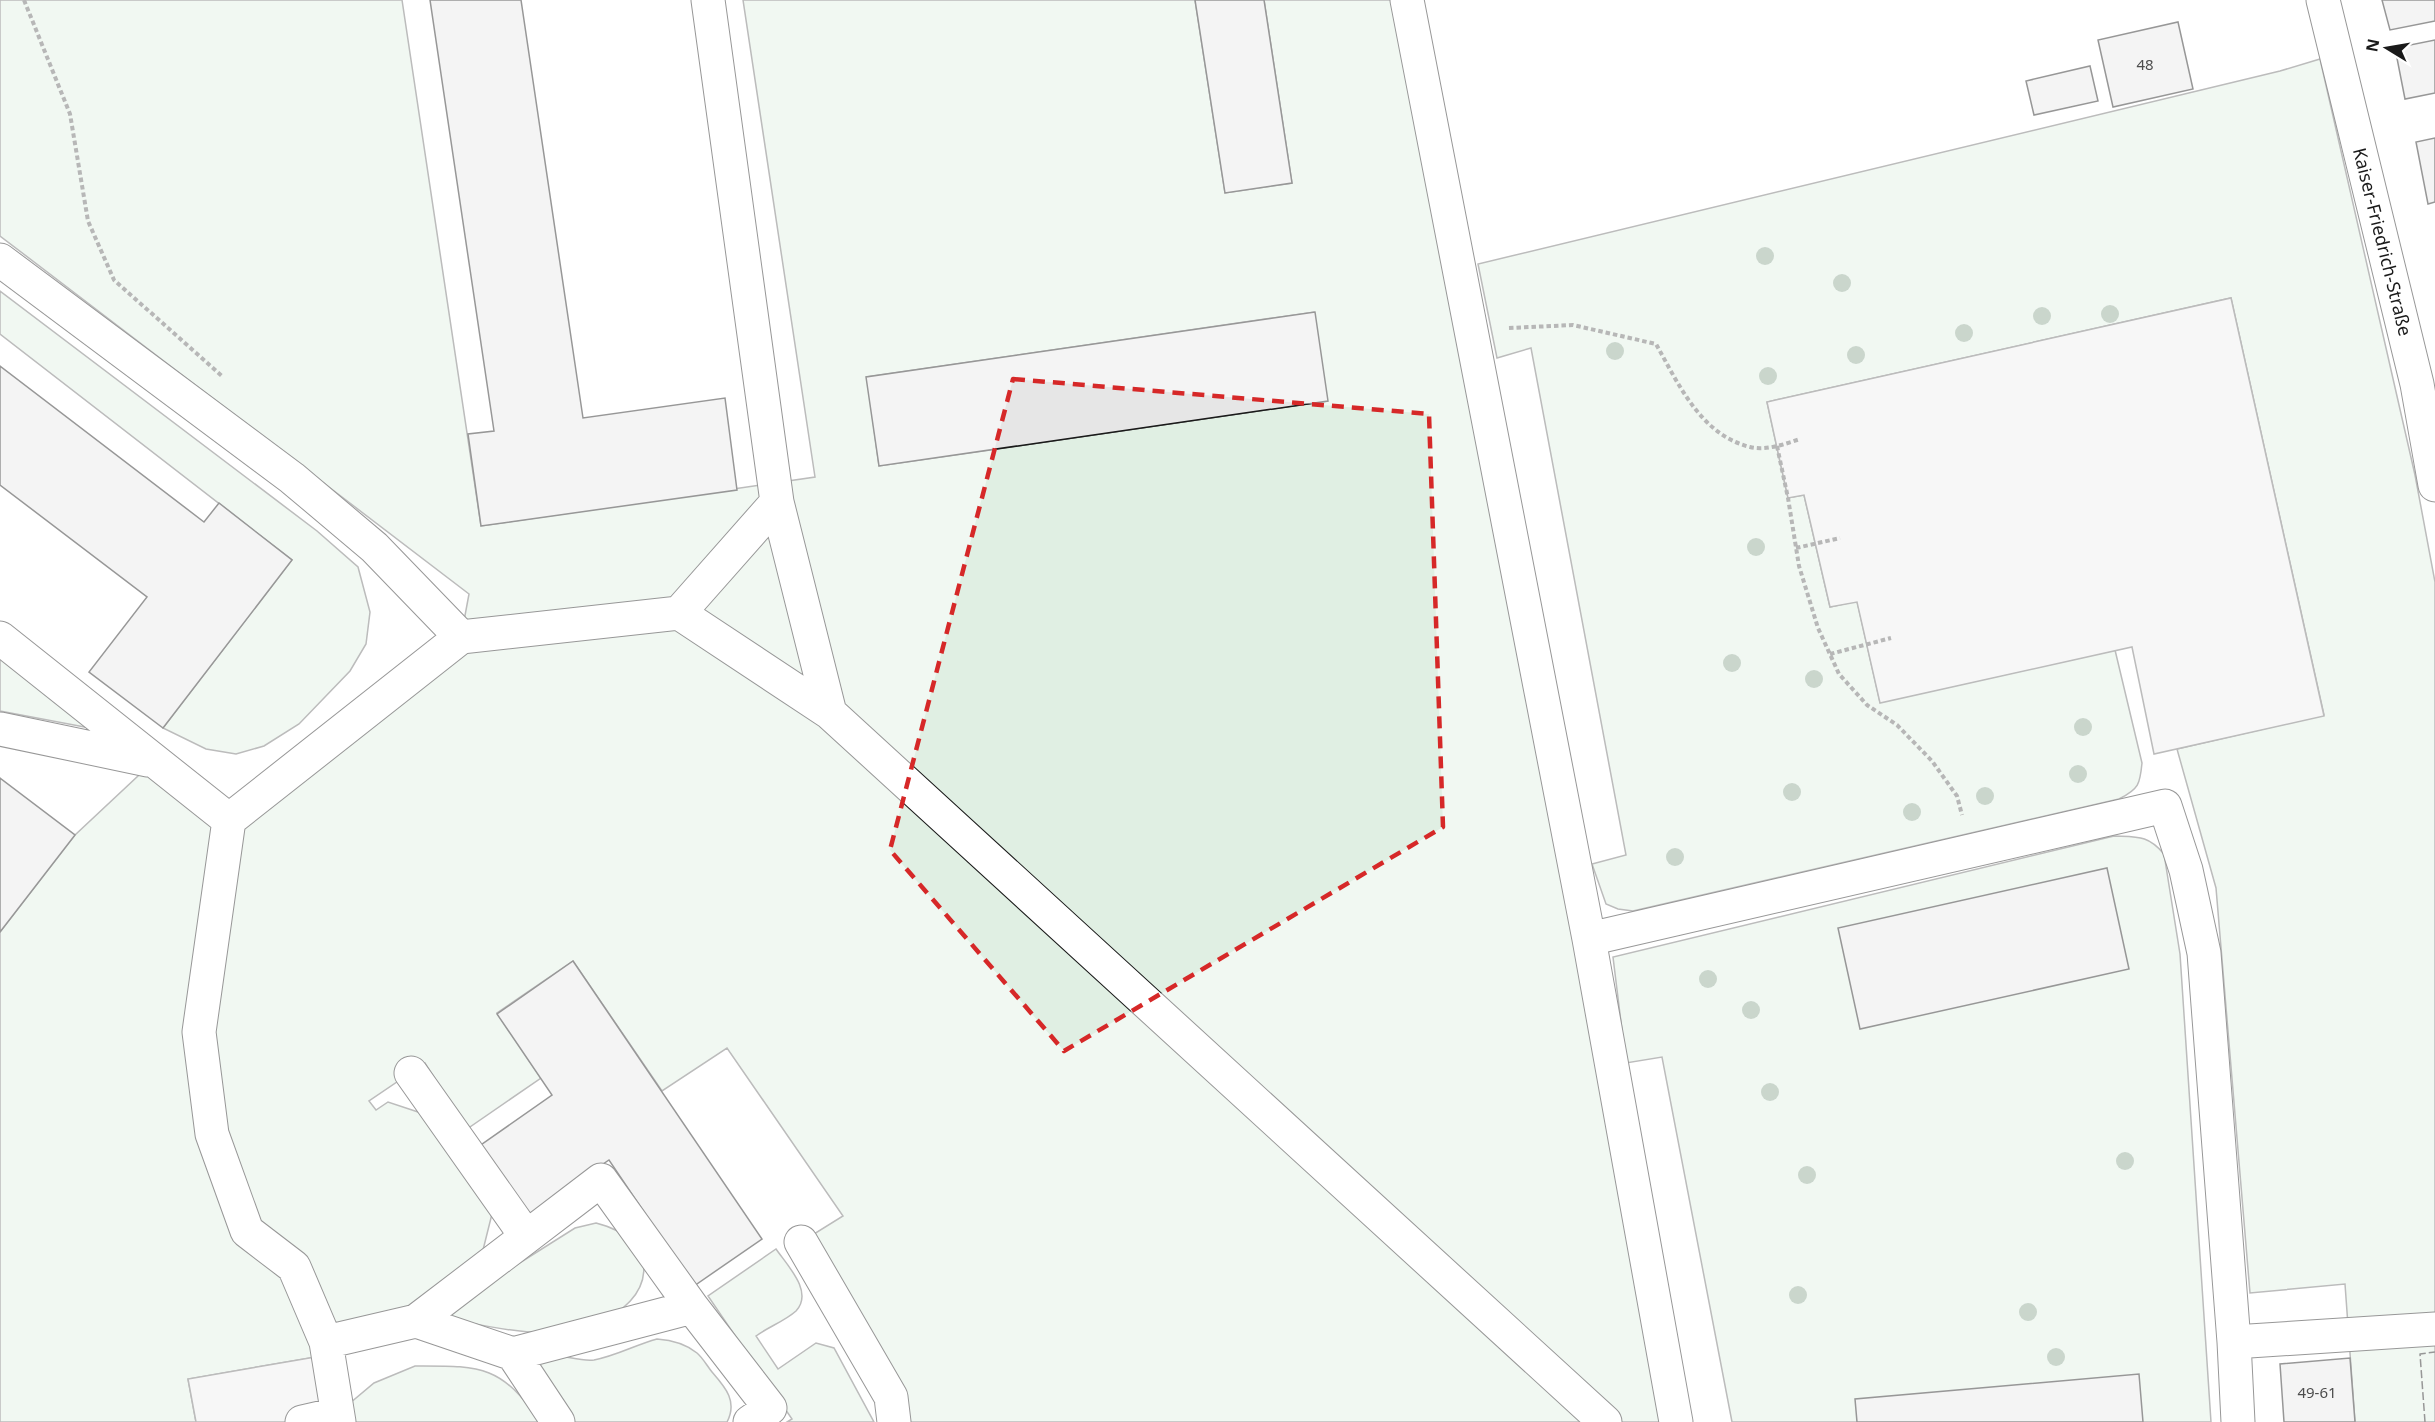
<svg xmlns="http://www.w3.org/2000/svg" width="2435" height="1422" viewBox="0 0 2435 1422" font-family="'Noto Sans',sans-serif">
<rect width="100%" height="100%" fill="#fff"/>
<path fill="#e0efe3" stroke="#6a6a6a" stroke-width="1.5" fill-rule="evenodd" d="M 0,0 L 402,0 L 481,526 L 815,477 L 743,0 L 1195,0 L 1225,193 L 1292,183 L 1264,0 L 1407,0 L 1676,1422 L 894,1422 L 801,1242 L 843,1216 L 727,1048 L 662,1091 L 573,961 L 497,1013 L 541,1078 L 467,1129 L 425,1063 L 369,1101 L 376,1110 L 388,1102 L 430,1116 L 493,1210 L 480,1262 L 484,1269 L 327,1355 L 188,1379 L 196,1422 L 0,1422 L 0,932 L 75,835 L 154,761 L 230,820 L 461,637 L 469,594 L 0,236 ZM 1314,312 L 1327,401 L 879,466 L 867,377 Z
M 2320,59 L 2415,475 L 2435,582 L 2435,1422 L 2355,1422 L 2345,1284 L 2250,1293 L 2216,888 L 2177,749 L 2324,715 L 2231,298 L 1767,402 L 1788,498 L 1804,495 L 1830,607 L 1857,601 L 1880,702 L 2115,650 L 2142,763 C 2140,784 2139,789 2119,799 L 1633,911 L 1618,909 L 1606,904 L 1592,864 L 1626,855 L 1531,348 L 1497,358 L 1478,264 L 2280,71 Z
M 0,291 L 317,531 L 358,567 L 370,612 L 366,644 L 350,671 L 299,724 L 264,746 L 236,754 L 206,749 L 163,728 L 292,560 L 0,334 Z
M 0,658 L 95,729 L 0,711 Z
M 2114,836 C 2138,837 2148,835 2164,854 L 2180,954 L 2211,1422 L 1732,1422 L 1662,1057 L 1626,1063 L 1613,957 Z
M 596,1223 C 664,1240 656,1302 594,1324 C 545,1341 495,1328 446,1318 L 445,1310 L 575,1228 Z
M 776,1249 C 787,1265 814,1292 796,1311 C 785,1321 768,1327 756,1336 L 778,1369 L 816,1343 L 834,1348 L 874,1422 L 787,1422 L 792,1419 L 708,1296 Z
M 657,1339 C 671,1340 686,1344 697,1353 C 703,1358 707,1366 712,1372 C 725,1387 738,1401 727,1422 L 574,1422 L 538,1369 L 538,1362 C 542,1360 547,1357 552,1356 C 562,1354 580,1362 594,1360 C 616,1356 635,1345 657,1339 Z
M 415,1366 C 480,1366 501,1364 540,1422 L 339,1422 L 337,1414 L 374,1383 Z"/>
<path fill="#ededed" stroke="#6a6a6a" stroke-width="1.5" d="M 2231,298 L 2324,716 L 2154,754 L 2132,647 L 1880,703 L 1857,602 L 1830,607 L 1804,495 L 1788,498 L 1767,402 Z
M 327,1355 L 339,1422 L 196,1422 L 188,1379 Z"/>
<path fill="#e6e6e6" stroke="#1a1a1a" stroke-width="1.5" d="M 430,0 L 521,0 L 583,418 L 725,398 L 737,490 L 481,526 L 468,434 L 494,431 Z
M 1195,0 L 1264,0 L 1292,183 L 1225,193 Z
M 2382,0 L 2435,0 L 2435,21 L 2390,30 Z
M 2178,22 L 2193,89 L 2113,107 L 2098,40 Z
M 2435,40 L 2435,93 L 2405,99 L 2395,48 Z
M 2090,66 L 2098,101 L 2034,115 L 2026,81 Z
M 2435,138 L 2435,202 L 2428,204 L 2416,142 Z
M 1315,312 L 1328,401 L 879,466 L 866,377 Z
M 0,366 L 204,522 L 219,503 L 292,560 L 163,728 L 89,672 L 147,597 L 0,485 Z
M 0,778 L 75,835 L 0,932 Z
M 2107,868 L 2129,969 L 1860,1029 L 1838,928 Z
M 573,961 L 762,1239 L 694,1286 L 609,1160 L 525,1217 L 478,1147 L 552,1095 L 497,1014 Z
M 2350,1358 L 2355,1422 L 2284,1422 L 2280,1364 Z
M 2139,1374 L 2143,1422 L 1857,1422 L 1855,1399 Z"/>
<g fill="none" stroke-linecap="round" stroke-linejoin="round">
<g stroke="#1a1a1a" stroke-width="35">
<path id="minor" d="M 708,0 L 777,502 L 830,713
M 1407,0 L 1589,939 L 1676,1422
M 2323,0 L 2417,384 L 2435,485
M 0,260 L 292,478 L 374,547 L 461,637
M 679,613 L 777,502
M 0,638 L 229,820
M 0,729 L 148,760
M 1589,939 L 2165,806 L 2186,870 L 2204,953 L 2234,1342 L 2238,1422
M 411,1073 L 526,1236
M 801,1242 L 891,1397 L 894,1422
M 416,1321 L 513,1354 L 692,1307 L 770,1408 L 750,1422
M 326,1342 L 294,1267 L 247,1231 L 212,1134 L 199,1032 L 229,820 L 461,637 L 679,613 L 830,713 L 1605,1422
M 2234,1342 L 2435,1329
M 513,1354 L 558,1422
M 302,1422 L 337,1414
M 339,1422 L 326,1342 L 416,1321 L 601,1180 L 692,1307"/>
</g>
<path stroke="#5f5f5f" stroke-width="4" stroke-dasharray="4.5 3" stroke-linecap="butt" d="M 24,0 L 70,114 L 88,221 L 114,280 L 222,376
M 1509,328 L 1573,325 L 1656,344 C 1679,385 1701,435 1750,447 C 1766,451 1785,444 1800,439
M 1777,446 L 1788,498 L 1799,566 L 1818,628 L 1839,674 L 1867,705 L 1897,725 L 1932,761 L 1957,796 L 1962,815
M 1796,548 L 1840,538
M 1830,654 L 1891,638"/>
<use href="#minor" stroke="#fff" stroke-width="33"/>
<path stroke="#1a1a1a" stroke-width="1.5" stroke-dasharray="8 3" stroke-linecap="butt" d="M 2425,1422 L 2420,1354 L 2435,1352"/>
</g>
<g fill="#8aa48f">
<circle cx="1765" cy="256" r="9"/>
<circle cx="1842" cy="283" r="9"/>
<circle cx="2110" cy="314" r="9"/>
<circle cx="2042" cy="316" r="9"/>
<circle cx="1964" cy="333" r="9"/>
<circle cx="1615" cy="351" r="9"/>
<circle cx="1856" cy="355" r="9"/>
<circle cx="1768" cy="376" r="9"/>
<circle cx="1756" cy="547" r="9"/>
<circle cx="1732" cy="663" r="9"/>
<circle cx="1814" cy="679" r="9"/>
<circle cx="2083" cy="727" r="9"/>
<circle cx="2078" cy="774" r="9"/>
<circle cx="1792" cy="792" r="9"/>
<circle cx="1985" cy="796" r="9"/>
<circle cx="1912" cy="812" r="9"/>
<circle cx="1675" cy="857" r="9"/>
<circle cx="1708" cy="979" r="9"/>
<circle cx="1751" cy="1010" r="9"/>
<circle cx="1770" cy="1092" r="9"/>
<circle cx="2125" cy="1161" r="9"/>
<circle cx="1807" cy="1175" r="9"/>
<circle cx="1798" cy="1295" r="9"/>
<circle cx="2028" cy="1312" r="9"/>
<circle cx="2056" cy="1357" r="9"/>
</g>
<path d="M0 0H2435V1422H0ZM 1013,379 L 1429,414 L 1443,827 L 1064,1051 L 890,850 Z" fill="#fff" fill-opacity=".55" fill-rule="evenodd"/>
<path fill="none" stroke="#d62828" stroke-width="4.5" stroke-dasharray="12 8" stroke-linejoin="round" d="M 1013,379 L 1429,414 L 1443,827 L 1064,1051 L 890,850 Z"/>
<g text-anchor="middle" stroke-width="4.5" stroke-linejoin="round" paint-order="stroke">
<g font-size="15" fill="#4d4d4d">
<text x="2145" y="70">48</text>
<text x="2317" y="1398">49-61</text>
</g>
<g font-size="18" fill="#1a1a1a" stroke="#fff">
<text transform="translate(2382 242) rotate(76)" y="6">Kaiser-Friedrich-Straße</text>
</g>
</g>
<g transform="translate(2387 48) rotate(281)" stroke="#ffffff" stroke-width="4.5" paint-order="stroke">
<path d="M0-4.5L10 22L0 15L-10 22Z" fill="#1a1a1a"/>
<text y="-9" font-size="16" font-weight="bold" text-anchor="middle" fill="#1a1a1a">N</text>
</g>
</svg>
